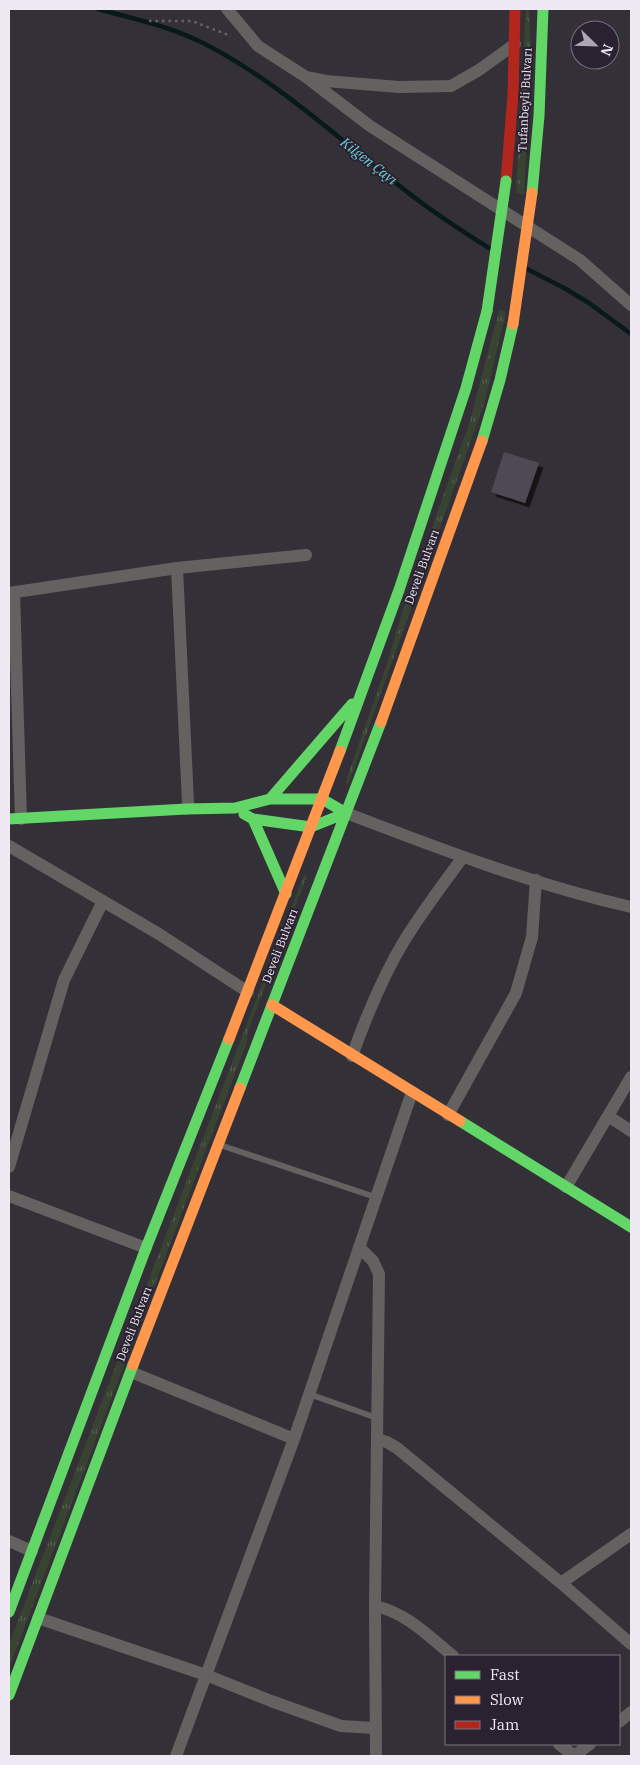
<svg xmlns="http://www.w3.org/2000/svg" width="640" height="1765" viewBox="0 0 640 1765" font-family="'IBM Plex Serif',serif">
<defs>
<pattern id="grass-tufts" width="24" height="20" patternUnits="userSpaceOnUse" patternTransform="scale(1.25)"><rect width="24" height="20" fill="#384431"/><path d="M3 7l-1-3M5 7V3M7 7l1-3M15 17l-1-3M17 17v-4M19 17l1-3" fill="none" stroke="#555f4f"/></pattern>
<filter id="shadow"><feDropShadow dx="4.5" dy="4.5" stdDeviation="0" flood-color="#0009"/></filter>
</defs>
<rect width="100%" height="100%" fill="#343038"/>
<path fill="url(#grass-tufts)" d="M 526,9 L 529,9 L 531,52 L 524,195 L 516,193 Z
M 499,310 L 506,312 L 484,404 L 349,783 L 345,783 L 386,667 L 405,603 L 470,421 Z
M 304,875 L 307,876 L 248,1031 L 247,1042 L 9,1668 L 9,1644 Z"/>
<g fill="none" stroke-linecap="round" stroke-linejoin="round">
<path stroke="#08191b" stroke-width="4.5" d="M 98,9 C 134,19 169,26 203,43 C 274,79 333,134 396,183 C 425,207 457,228 489,248
M 527,269 L 566,289 L 589,303 L 631,334"/>
</g>
<path fill="#504a55" filter="url(#shadow)" d="M 504,452 L 539,463 L 525,503 L 491,492 Z"/>
<g fill="none" stroke-linecap="round" stroke-linejoin="round">
<path stroke="#666465" stroke-width="2.5" stroke-dasharray="2.5 4" stroke-linecap="butt" d="M 149,21 L 192,21 L 231,36"/>
<path stroke="#646261" stroke-width="6" d="M 223,1146 L 375,1197
M 309,1394 L 377,1418"/>
<path stroke="#646261" stroke-width="12" d="M 227,9 L 258,46 L 306,77 L 326,81 L 399,87 L 451,86 L 479,70 L 515,44
M 306,77 L 370,126 L 580,260 L 631,305
M 177,568 L 188,803 L 186,809
M 14,592 L 21,819
M 9,593 L 177,568 L 306,555
M 346,813 C 440,849 534,885 631,907
M 9,846 L 159,934 L 248,992
M 352,1056 C 366,1017 383,976 404,941 C 422,912 443,884 463,857
M 448,1115 L 516,993 L 532,937 L 536,880
M 608,1116 L 631,1131
M 9,1167 L 64,980 L 103,901
M 566,1187 L 631,1077
M 9,1196 L 146,1248
M 359,1247 L 373,1261 L 379,1274 L 375,1606 L 376,1756
M 131,1372 L 294,1439
M 377,1439 L 387,1442 L 397,1448 L 561,1583 L 631,1644
M 9,1541 L 32,1551
M 561,1583 L 631,1534
M 375,1606 C 407,1613 428,1636 453,1656
M 38,1618 L 206,1675 L 271,1701 L 341,1726 L 375,1728
M 619,1722 L 631,1712
M 559,1744 L 574,1756 L 590,1744
M 176,1756 L 294,1439 L 412,1092"/>
<path stroke="#63d668" stroke-width="11" d="M 532,193 L 539,116 L 543,9
M 482,441 L 500,380 L 513,324
M 340,751 L 399,590 L 466,388 L 487,311
M 270,799 L 352,704
M 244,814 L 253,819 L 311,827 L 346,813
M 9,819 L 186,809 L 235,808 L 270,799 L 322,799 L 346,813
M 253,819 L 286,894
M 240,1088 L 381,722
M 460,1121 L 631,1227
M 9,1612 L 146,1248 L 229,1039
M 9,1695 L 133,1365"/>
<path stroke="#ff974d" stroke-width="11" d="M 381,722 L 482,441
M 272,1005 L 460,1121
M 229,1039 L 340,751
M 133,1365 L 240,1088"/>
<path stroke="#b3261e" stroke-width="11" d="M 506,181 L 513,95 L 515,9"/>
<path stroke="#63d668" stroke-width="11" d="M 487,311 L 506,181"/>
<path stroke="#ff974d" stroke-width="11" d="M 513,324 L 532,193"/>
</g>
<g text-anchor="middle" stroke-width="4" stroke-linejoin="round" paint-order="stroke">
<g font-size="12" fill="#eee9f3" stroke="#2a2231">
<text transform="translate(525 100) rotate(-87)" y="4">Tufanbeyli Bulvarı</text>
<text transform="translate(422 567) rotate(-70)" y="4">Develi Bulvarı</text>
<text transform="translate(280 946) rotate(-69)" y="4">Develi Bulvarı</text>
<text transform="translate(134 1324) rotate(-69)" y="4">Develi Bulvarı</text>
</g>
<g font-size="14" font-style="italic" fill="#6cd3d6" stroke="#2a2231">
<text transform="translate(369 161) rotate(38)" y="5">Kilgen Çayı</text>
</g>
</g>
<rect width="640" height="1765" fill="none" stroke="#eee9f3" stroke-width="20"/>
<rect x="445" y="1655" width="175" height="90" fill="#2a2231" stroke="#78727f"/>
<rect x="455" y="1671" width="25" height="8" fill="#63d668" stroke="#78727f"/>
<text x="490" y="1680" font-size="15" fill="#eee9f3">Fast</text>
<rect x="455" y="1696" width="25" height="8" fill="#ff974d" stroke="#78727f"/>
<text x="490" y="1705" font-size="15" fill="#eee9f3">Slow</text>
<rect x="455" y="1721" width="25" height="8" fill="#b3261e" stroke="#78727f"/>
<text x="490" y="1730" font-size="15" fill="#eee9f3">Jam</text>
<g transform="translate(595 45) rotate(113)"><circle r="24" fill="#2a2231" stroke="#78727f"/>
<path d="M0-4L9 19L0 12L-9 19Z" fill="#ada8b2"/>
<text y="-8" font-size="14" font-weight="bold" text-anchor="middle" fill="#eee9f3">N</text>
</g>
</svg>
